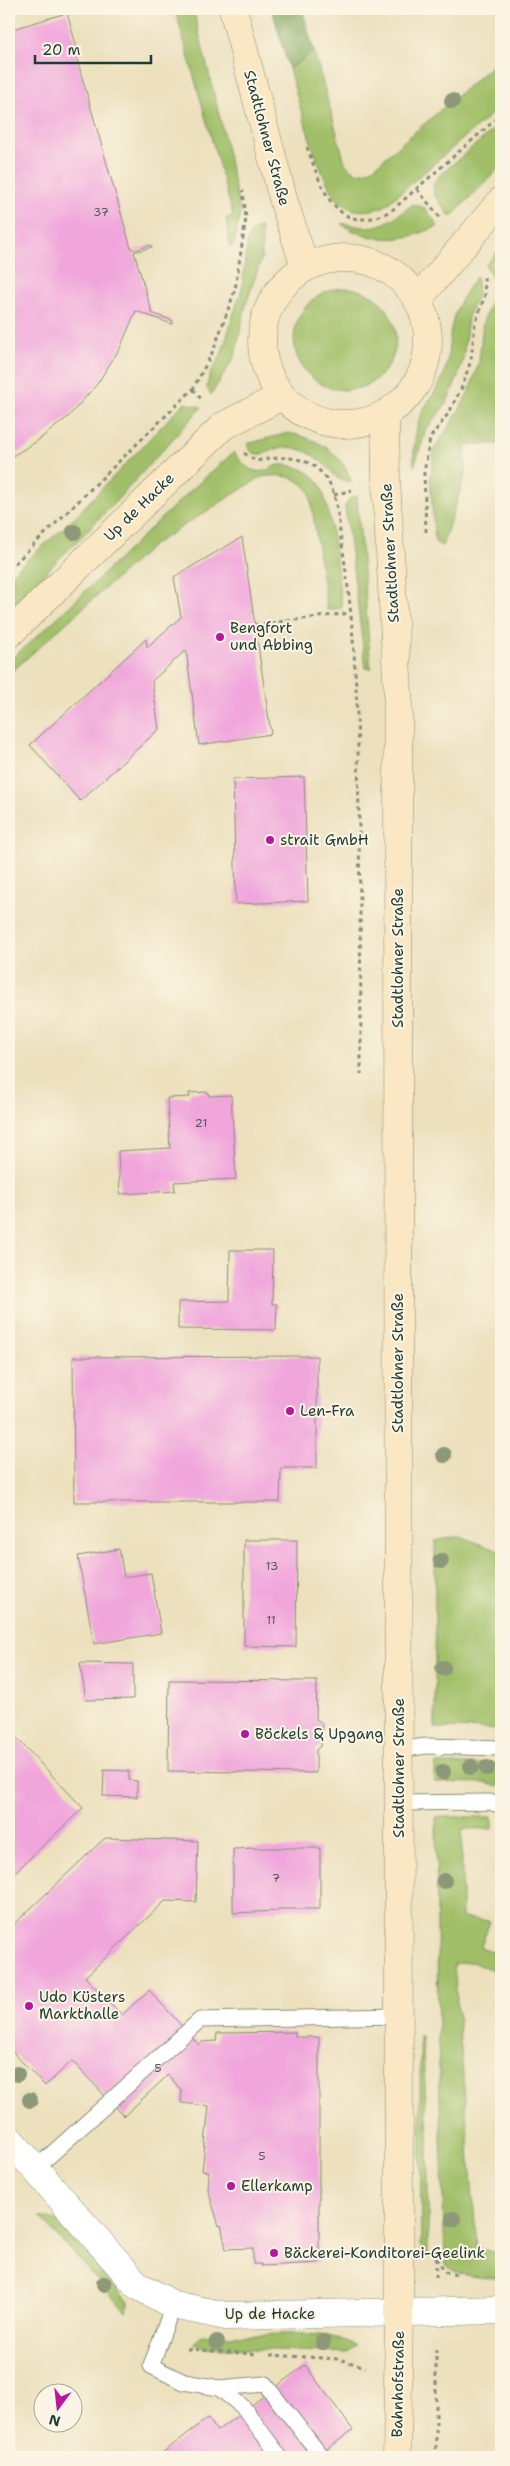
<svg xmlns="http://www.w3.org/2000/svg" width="510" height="2466" viewBox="0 0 510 2466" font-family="'Shantell Sans',sans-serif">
<rect width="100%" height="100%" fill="#fcf5e5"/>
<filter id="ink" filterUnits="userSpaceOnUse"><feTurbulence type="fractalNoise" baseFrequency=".02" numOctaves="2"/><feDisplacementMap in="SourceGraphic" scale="10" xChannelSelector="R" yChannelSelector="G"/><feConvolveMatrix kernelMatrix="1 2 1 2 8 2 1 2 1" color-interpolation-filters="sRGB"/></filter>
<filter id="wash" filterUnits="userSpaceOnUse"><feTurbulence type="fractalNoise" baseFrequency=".0096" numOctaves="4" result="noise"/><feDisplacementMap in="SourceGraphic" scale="20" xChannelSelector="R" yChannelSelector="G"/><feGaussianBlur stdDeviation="1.12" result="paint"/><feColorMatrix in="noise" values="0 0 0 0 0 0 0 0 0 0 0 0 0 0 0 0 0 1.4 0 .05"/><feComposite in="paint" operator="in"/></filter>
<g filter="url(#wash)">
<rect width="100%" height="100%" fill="#ece0bd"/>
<path fill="#a0bf67" stroke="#607e4e" d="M 175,9 L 193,9 L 222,126 L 240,213 L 234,245 L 230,247 L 226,219 L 233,215 Z
M 314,51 L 345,163 C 353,174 361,175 373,168 L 501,58 L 501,106 L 385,206 C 370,212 352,214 339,201 C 319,181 298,98 289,69 Z
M 501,123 L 501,166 L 451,217 L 434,195 L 433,184 L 439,176 Z
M 413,204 L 425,208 L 438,226 C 405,242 373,244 341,224 C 349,223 356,227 364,227 C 384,228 398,215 413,204 Z
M 260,226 L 262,241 L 261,260 L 246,304 L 235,356 L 211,395 L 207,388 L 209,376 L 221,355 L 242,288 L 247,242 L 250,234 Z
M 501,247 L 501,444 L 465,445 L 466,473 L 442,546 L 435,542 L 430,479 L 434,450 L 459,411 L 470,389 L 479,362 L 483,322 L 494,294 L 494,281 L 486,265 Z
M 476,277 L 478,293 L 468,317 L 463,360 L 457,379 L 446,404 L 426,430 L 414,467 C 413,448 415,424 425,407 C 432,396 439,387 444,374 C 450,357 448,341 452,325 C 456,307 465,291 476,277 Z
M294 339a51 51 0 1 1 102 0a51 51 0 1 1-102 0Z
M 184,403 L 202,407 L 107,511 L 9,609 L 9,576 L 70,522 Z
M 288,433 C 315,437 344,453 351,482 L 338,479 C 324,462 305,444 281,448 C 274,449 265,455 258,454 C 252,454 249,449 247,444 Z
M 234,452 C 241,463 250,474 265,471 C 270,469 274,466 279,465 C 292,464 309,470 317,480 C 331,497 338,582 342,608 L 327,610 L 310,493 C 298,475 281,474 261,477 L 156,543 L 9,674 L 9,661 C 87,594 156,519 234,452 Z
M 357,496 L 371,669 L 366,668 L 345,507 L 349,499 Z
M 460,1536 L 501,1552 L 501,1601 L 498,1601 L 498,1705 L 501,1705 L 501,1729 L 435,1728 L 435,1541 Z
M 435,1764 L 501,1764 L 501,1773 L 499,1774 L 498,1787 L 486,1783 L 435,1782 Z
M 436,1817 L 492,1817 L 492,1829 L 462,1829 L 462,1918 L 490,1921 L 481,1947 L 501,1955 L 501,1974 L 472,1962 L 454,1964 L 477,2248 L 501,2254 L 501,2278 C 485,2278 453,2278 445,2262 L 438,2038 Z
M 420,2036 L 422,2037 L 428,2136 L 428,2258 L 421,2245 Z
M 40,2217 L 59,2222 L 128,2302 L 127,2313 Z
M 202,2334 C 247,2341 319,2323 356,2346 L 348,2353 L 205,2347 L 194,2344 Z"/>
<path fill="#80a65c" stroke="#507248" d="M 272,9 L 302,9 L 314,51 L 289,69 Z"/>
<g id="blocks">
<path fill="#f0a6db" d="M 67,13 L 79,55 L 76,56 L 131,248 L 134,250 L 151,245 L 152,247 L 134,252 L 152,313 L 173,321 L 172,324 L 136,311 L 120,348 L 97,384 L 69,416 L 36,442 L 9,458 L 9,30 Z
M 242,537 L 271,734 L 199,745 L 186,650 L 152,681 L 159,729 L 80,801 L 30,745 L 146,639 L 147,647 L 181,617 L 174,577 Z
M 304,777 L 308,901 L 236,904 L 233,779 Z
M 208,1092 L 209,1096 L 231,1095 L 236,1179 L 174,1182 L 175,1191 L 120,1194 L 118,1151 L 170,1148 L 167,1098 L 190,1097 L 189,1093 Z
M 230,1250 L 273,1250 L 272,1304 L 277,1304 L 276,1330 L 178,1329 L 178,1302 L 229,1301 Z
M 317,1356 L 317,1468 L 281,1468 L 280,1502 L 74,1502 L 73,1357 Z
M 244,1540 L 297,1540 L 296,1647 L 244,1646 Z
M 119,1549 L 124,1577 L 151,1573 L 161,1633 L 94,1644 L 78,1556 Z
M 498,1601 L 501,1601 L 501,1705 L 498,1705 Z
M 80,1663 L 133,1664 L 133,1699 L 86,1700 Z
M 169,1680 L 317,1681 L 316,1719 L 322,1723 L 321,1745 L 316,1750 L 316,1773 L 168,1771 Z
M 9,1730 L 83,1808 L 9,1878 Z
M 104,1770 L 129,1771 L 129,1780 L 137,1781 L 137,1797 L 103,1796 Z
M 105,1838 L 198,1841 L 196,1902 L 165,1901 L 85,1977 L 122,2015 L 149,1990 L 199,2045 L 202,2042 L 216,2041 L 217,2033 L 295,2032 L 295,2037 L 319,2037 L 319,2263 L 261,2266 L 261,2264 L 253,2264 L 253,2248 L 226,2249 L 221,2225 L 219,2226 L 208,2190 L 209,2172 L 202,2171 L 209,2106 L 181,2103 L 182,2091 L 168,2075 L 124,2116 L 72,2061 L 45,2086 L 9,2048 L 9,1929 Z
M 253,1848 L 320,1848 L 320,1909 L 278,1909 L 278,1911 L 233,1913 L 233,1849 Z
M 305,2365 L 353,2430 L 316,2457 L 164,2457 L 161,2454 L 208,2418 L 217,2431 Z"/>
</g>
</g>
<g filter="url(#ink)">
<use href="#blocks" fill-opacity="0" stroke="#868e78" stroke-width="1"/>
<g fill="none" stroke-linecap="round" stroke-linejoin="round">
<g stroke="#868e78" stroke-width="17">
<path id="lane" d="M 399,1750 L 426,1746 L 501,1748
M 399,1803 L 490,1802 L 501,1806
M 35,2169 L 200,2020 L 399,2016
M 173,2305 L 151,2366 L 184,2382 L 219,2388 L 243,2407 L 280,2457
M 219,2388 L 265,2384 L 322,2457"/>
</g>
<g stroke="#868e78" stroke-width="29">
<path id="street" d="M 9,2139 L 137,2285 L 173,2305 L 226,2316 L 501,2310"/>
</g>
<g stroke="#868e78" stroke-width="29">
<path id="secondary" d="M 233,9 L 284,202 L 305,267
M262 341a83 83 0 1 1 166 0a83 83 0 1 1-166 0Z
M 418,299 L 501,201
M 385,415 L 386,479 L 398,694 L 399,2312 L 397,2457
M 9,634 L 223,426 L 282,396"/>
</g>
<path stroke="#868e78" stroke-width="3" stroke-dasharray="4 4" stroke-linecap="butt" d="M 307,147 C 322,188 335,239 391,211 L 501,115
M 417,189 L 442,220
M 193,389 L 201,399
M 244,453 L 256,461 C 281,456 308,454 325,477 C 338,492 338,520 341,539 C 357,633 358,729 359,825 C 360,908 361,991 361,1074
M 334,495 L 352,490
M 426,532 L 424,473 L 430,438 L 448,414 L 462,387 L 471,360 L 475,324 L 485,295 L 484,274
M 9,569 L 193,389 L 214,349 L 235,290 L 246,218 L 243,190
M 255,625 L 350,613
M 436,2250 L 436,2277
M 436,2258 L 445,2272 L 457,2275
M 187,2349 L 258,2354
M 270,2355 L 339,2359 L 365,2367
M 436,2457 L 436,2345"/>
<use href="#lane" stroke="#fff" stroke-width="15"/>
<use href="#street" stroke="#fff" stroke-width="28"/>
<use href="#secondary" stroke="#fae7c3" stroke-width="28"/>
</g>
<g fill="#8d9879">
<circle cx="452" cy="101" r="8"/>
<circle cx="74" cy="532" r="8"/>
<circle cx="444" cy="1455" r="8"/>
<circle cx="441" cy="1561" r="8"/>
<circle cx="443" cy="1668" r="8"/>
<circle cx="471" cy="1767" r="8"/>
<circle cx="487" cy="1768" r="8"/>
<circle cx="443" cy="1772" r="8"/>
<circle cx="444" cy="1881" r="8"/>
<circle cx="17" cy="2074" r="8"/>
<circle cx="30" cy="2100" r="8"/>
<circle cx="453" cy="2219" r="8"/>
<circle cx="104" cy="2284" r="8"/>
<circle cx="217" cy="2342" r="8"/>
<circle cx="323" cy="2342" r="8"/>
</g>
</g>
<g fill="#b5179e" stroke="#fcf5e5" stroke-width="2">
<circle cx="220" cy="637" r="5"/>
<circle cx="270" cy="840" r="5"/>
<circle cx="290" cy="1411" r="5"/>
<circle cx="245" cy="1734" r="5"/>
<circle cx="29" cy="2006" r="5"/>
<circle cx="231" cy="2186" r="5"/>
<circle cx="274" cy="2253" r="5"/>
</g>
<g text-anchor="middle" stroke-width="4" stroke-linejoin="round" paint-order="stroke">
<g font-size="12" fill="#53575e">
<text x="101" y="216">37</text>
<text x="201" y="1127">21</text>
<text x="272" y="1570">13</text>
<text x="271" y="1624">11</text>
<text x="276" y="1882">7</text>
<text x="158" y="2072">5</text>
<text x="262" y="2160">5</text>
</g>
<g font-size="15" fill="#1f3d34" stroke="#fcf5e5">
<text transform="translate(267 138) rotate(75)" y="5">Stadtlohner Straße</text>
<text transform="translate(139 507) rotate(-44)" y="5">Up de Hacke</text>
<text transform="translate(390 553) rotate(-93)" y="5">Stadtlohner Straße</text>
<text transform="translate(398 958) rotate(-90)" y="5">Stadtlohner Straße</text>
<text transform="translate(398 1363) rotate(-90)" y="5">Stadtlohner Straße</text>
<text transform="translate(399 1768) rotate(-90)" y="5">Stadtlohner Straße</text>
<text x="270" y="2319">Up de Hacke</text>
<text transform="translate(398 2384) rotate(-89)" y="5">Bahnhofstraße</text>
</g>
<g font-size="15" fill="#1f3d34" stroke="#fcf5e5" text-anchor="start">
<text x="230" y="633">Bengfort<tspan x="230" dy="17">und Abbing</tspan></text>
<text x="280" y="845">strait GmbH</text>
<text x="300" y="1416">Len-Fra</text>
<text x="255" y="1739">Böckels &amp; Upgang</text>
<text x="39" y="2002">Udo Küsters<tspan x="39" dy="17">Markthalle</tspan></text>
<text x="241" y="2191">Ellerkamp</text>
<text x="284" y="2258">Bäckerei-Konditorei-Geelink</text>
</g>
</g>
<rect width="510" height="2466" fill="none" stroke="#fcf5e5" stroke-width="30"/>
<g transform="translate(58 2408) rotate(195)"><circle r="24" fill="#fcf5e5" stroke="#a4ab9e"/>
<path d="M0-4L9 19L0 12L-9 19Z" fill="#b5179e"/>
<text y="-8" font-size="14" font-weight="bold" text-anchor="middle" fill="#1f3d34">N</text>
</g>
<path d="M35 55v8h116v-8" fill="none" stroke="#1f3d34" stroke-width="2.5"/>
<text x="42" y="55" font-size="15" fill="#1f3d34" stroke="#fcf5e5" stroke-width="4" paint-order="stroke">20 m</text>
</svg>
